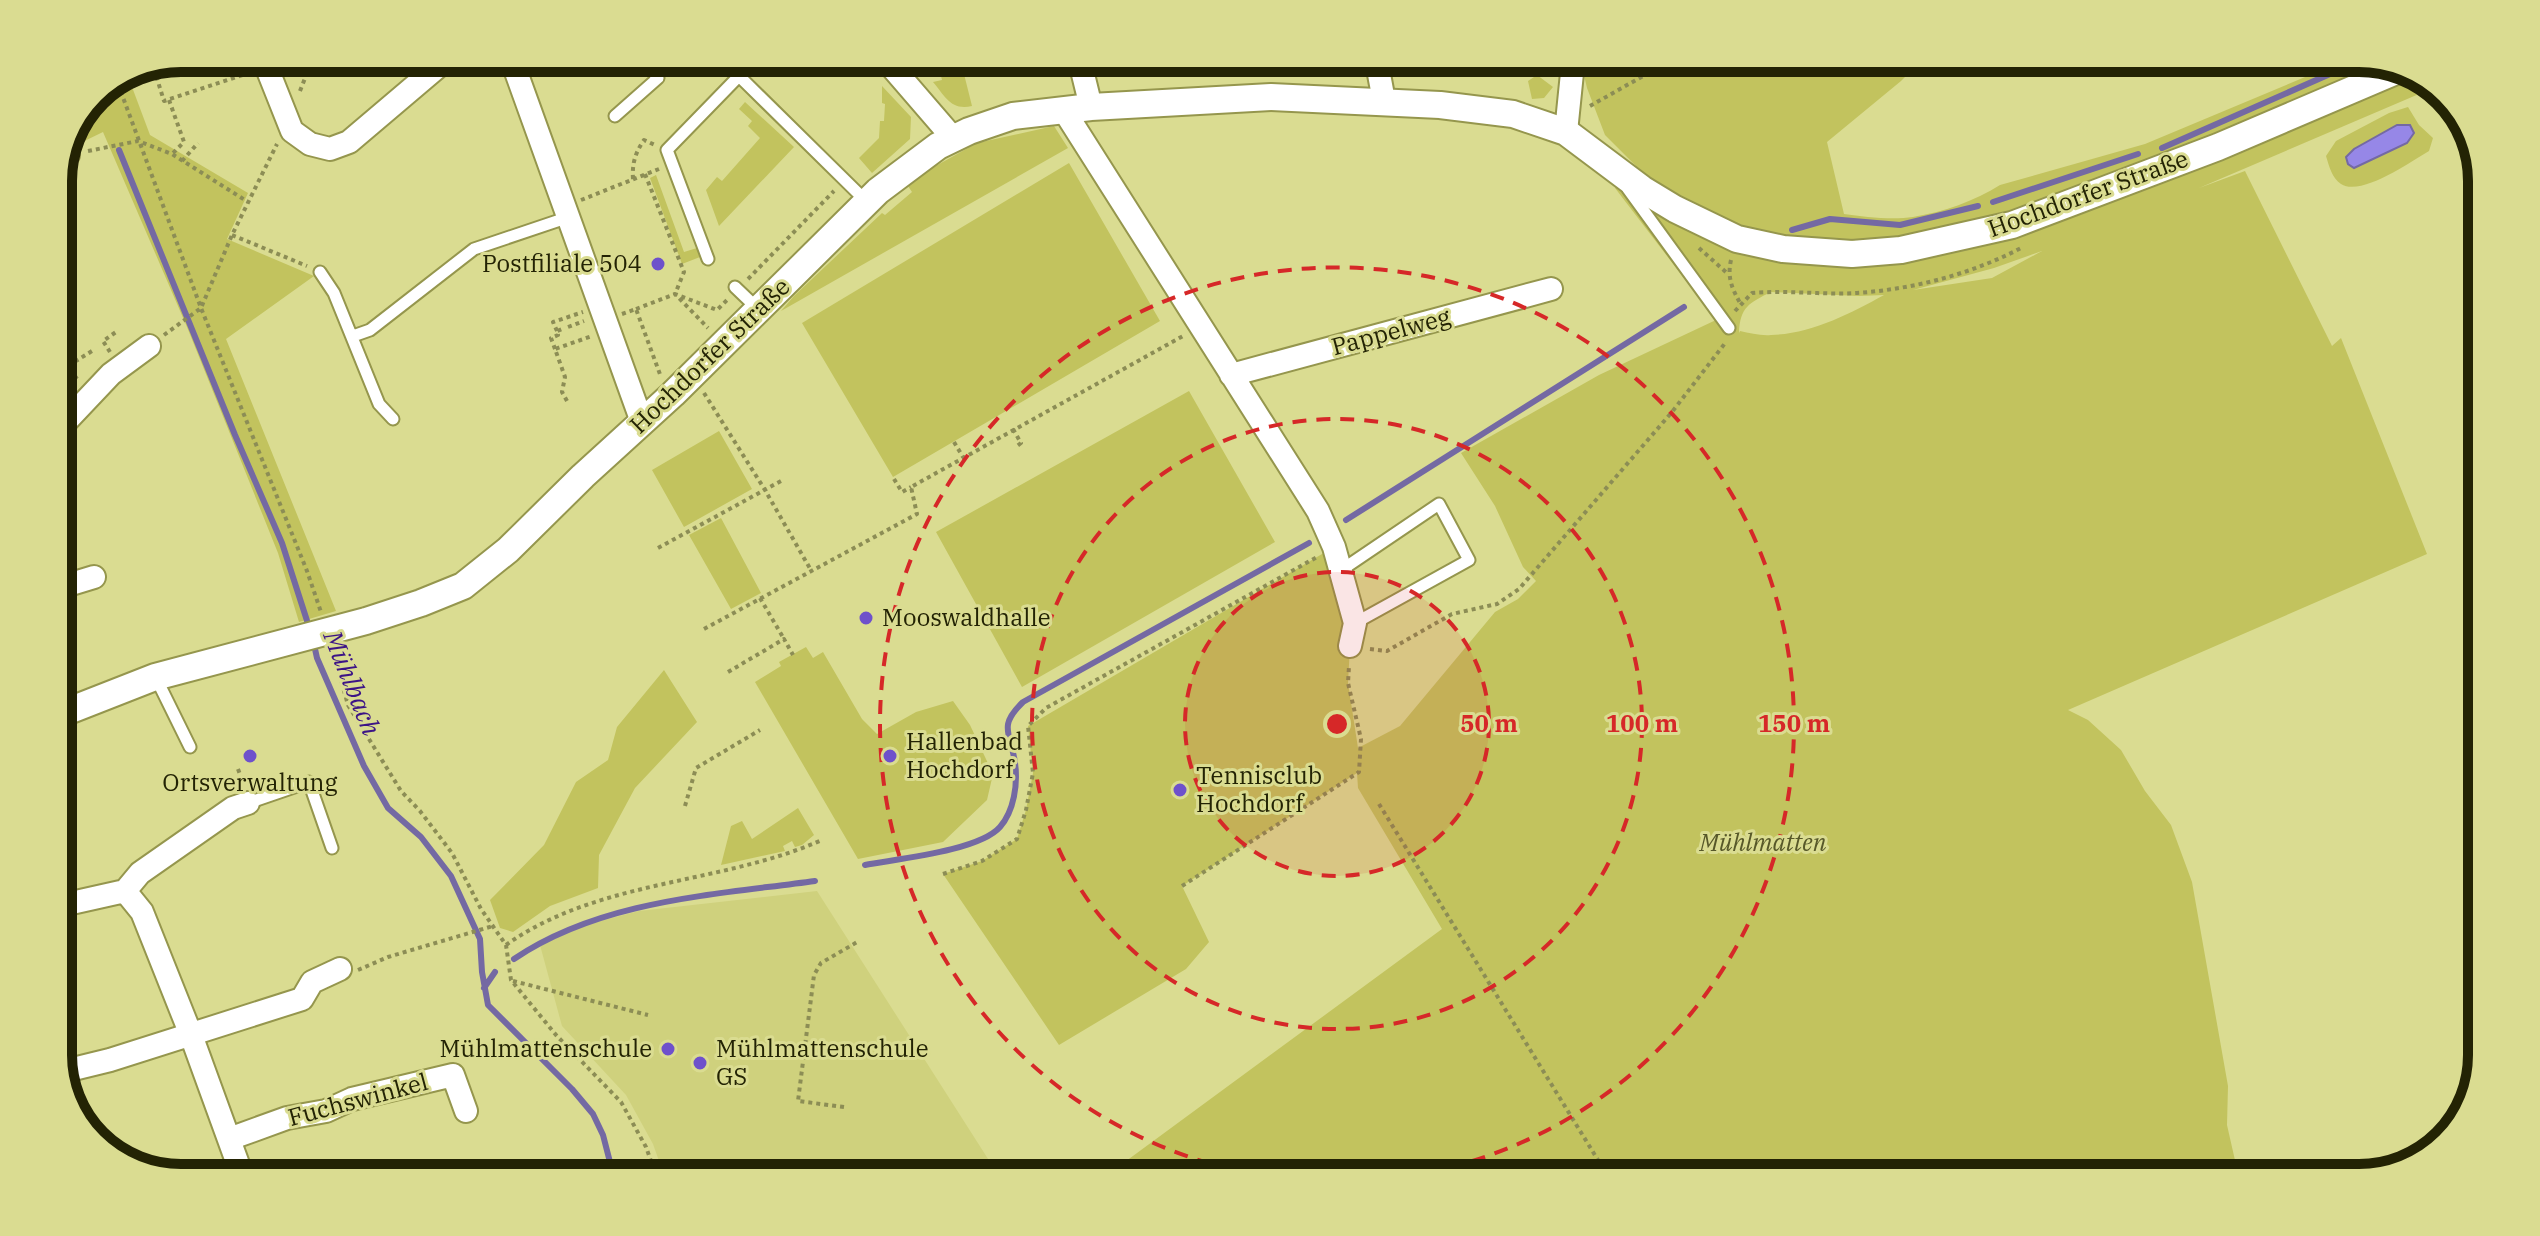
<svg xmlns="http://www.w3.org/2000/svg" width="2540" height="1236" viewBox="0 0 2540 1236" font-family="'IBM Plex Serif',serif">
<rect width="100%" height="100%" fill="#dadc91"/>
<path fill="#cfd17d" d="M 817,891 L 990,1162 L 966,1178 L 665,1178 L 653,1144 L 626,1095 L 562,1026 L 540,945 L 585,925 L 639,911 Z"/>
<path fill="#c2c35e" fill-rule="evenodd" d="M 944,58 L 947,68 L 957,66 L 955,58 L 960,58 L 972,106 C 951,111 945,96 933,82 L 942,80 L 940,72 L 933,73 L 920,59 Z
M 1580,58 L 1924,58 L 1901,81 L 1827,142 L 1844,214 C 1865,217 1892,220 1913,217 C 1943,212 1975,201 2000,185 L 2145,144 L 2317,72 L 2330,58 L 2359,58 L 2413,71 L 2433,88 L 2199,188 L 2245,171 L 2332,346 L 2341,338 L 2427,554 L 2068,710 L 2088,720 L 2121,750 L 2145,791 L 2171,825 L 2192,882 L 2228,1086 L 2227,1125 L 2239,1178 L 1103,1178 L 1442,929 L 1358,788 L 1357,773 L 1182,886 L 1209,942 L 1186,969 L 1059,1045 L 943,874 L 982,861 L 1017,839 L 1026,810 L 1033,773 L 1028,726 L 1334,547 L 1350,646 L 1348,683 L 1358,748 L 1400,726 L 1495,612 L 1518,599 L 1536,581 L 1523,567 L 1495,506 L 1461,453 L 1599,375 L 1716,320 L 1615,188 L 1636,166 L 1605,135 L 1587,88 ZM 2042,251 L 1992,278 L 1913,290 L 1994,268 ZM 1771,292 L 1858,296 L 1884,295 C 1850,314 1810,334 1771,335 C 1761,336 1750,333 1740,331 L 1739,333 C 1740,307 1749,303 1771,292 Z
M 1537,75 L 1553,87 L 1544,98 L 1532,99 L 1528,81 Z
M 129,79 L 150,135 L 248,193 L 227,239 L 314,276 L 226,339 L 336,611 L 299,622 L 278,553 L 187,327 L 103,132 L 70,148 L 94,94 Z
M 882,86 L 911,117 L 910,139 L 872,173 L 859,158 L 879,138 L 880,121 L 884,121 L 885,104 L 882,103 Z
M 745,102 L 794,147 L 719,226 L 706,190 L 717,177 L 722,181 L 760,138 L 748,126 L 752,121 L 739,109 Z
M 2408,107 L 2419,125 L 2433,138 L 2429,151 C 2410,162 2361,197 2341,184 C 2332,178 2329,166 2326,156 L 2336,141 L 2389,113 Z
M 1054,126 L 1068,148 L 781,311 L 794,296 L 882,213 L 885,215 L 912,192 L 908,186 L 932,168 L 977,143 Z
M 1069,163 L 1160,321 L 893,477 L 802,323 Z
M 656,175 L 684,252 L 697,248 L 700,257 L 682,264 L 650,178 Z
M 1189,391 L 1275,542 L 1022,687 L 936,532 Z
M 719,431 L 752,489 L 684,527 L 652,470 Z
M 721,518 L 761,593 L 731,609 L 689,535 Z
M 806,647 L 813,658 L 823,652 L 862,719 L 877,734 L 916,712 L 953,701 L 970,725 L 993,774 L 987,800 L 943,842 L 858,859 L 755,682 L 781,666 L 779,662 Z
M 664,670 L 697,722 L 635,788 L 599,855 L 598,888 L 550,906 L 513,932 L 500,928 L 490,900 L 544,845 L 576,782 L 608,760 L 617,727 Z
M 798,808 L 814,835 L 802,845 L 795,847 L 792,841 L 783,846 L 785,851 L 721,865 L 731,826 L 742,821 L 752,839 Z"/>
<path fill="#9687e7" stroke="#7469a3" stroke-width="2" d="M 2397,125 L 2410,125 L 2414,133 L 2407,143 L 2354,168 L 2348,164 L 2346,157 L 2354,149 Z"/>
<g fill="none" stroke-linecap="round" stroke-linejoin="round">
<path stroke="#7469a3" stroke-width="6" d="M 2162,148 L 2364,59
M 119,150 L 235,435 L 282,543 L 310,630
M 1993,202 L 2138,154
M 1792,230 L 1830,219 L 1900,225 L 1978,206
M 1346,520 L 1684,307
M 313,640 L 317,658 L 364,766 L 388,808 L 421,837 L 451,876 L 480,939 L 482,972 L 488,1005 L 572,1089 L 593,1114 L 603,1135 L 611,1166 L 621,1178
M 865,865 C 896,859 979,851 1000,827 C 1014,811 1018,784 1015,763 C 1011,733 997,727 1023,702 L 1309,543
M 514,959 C 601,900 714,895 815,881
M 484,988 L 495,972"/>
<g stroke="#95964d" stroke-width="15">
<path id="service" d="M 615,116 L 658,78 L 641,58
M 1628,189 L 1729,328
M 708,259 L 667,150 L 739,76 L 867,202
M 320,272 L 334,293 L 379,404 L 393,419
M 735,287 L 758,309
M 353,336 L 370,330 L 474,249 L 569,217
M 1340,571 L 1439,504 L 1469,560 L 1355,623
M 156,678 L 190,747
M 248,803 L 309,782 L 332,848"/>
</g>
<g stroke="#95964d" stroke-width="26">
<path id="minor" d="M 263,58 L 292,131 L 310,144 L 330,149 L 349,142 L 448,58
M 511,58 L 642,422
M 884,58 L 953,138
M 1079,58 L 1091,107
M 1376,58 L 1384,101
M 1063,109 L 1318,511 L 1334,547 L 1355,623 L 1350,646
M 1566,132 L 1572,73 L 1569,58
M 66,156 L 68,155
M 1231,375 L 1551,289
M 58,430 L 111,374 L 149,346
M 58,588 L 94,577
M 125,891 L 142,912 L 191,1035 L 243,1178
M 58,906 L 125,891 L 140,873 L 233,808 L 248,803
M 61,1072 L 110,1060 L 302,999 L 312,982 L 340,969
M 229,1139 L 287,1118 L 326,1111 L 352,1099 L 453,1075 L 466,1111"/>
</g>
<g stroke="#95964d" stroke-width="30">
<path id="tertiary" d="M 58,715 L 155,677 L 366,621 L 421,603 L 463,586 L 508,550 L 583,476 L 673,394 L 878,191 L 938,146 L 969,131 L 1013,116 L 1091,107 L 1271,97 L 1440,105 L 1513,114 L 1566,132 L 1642,189 L 1675,209 L 1737,239 L 1783,249 L 1852,254 L 1901,250 L 2012,225 L 2218,147 L 2403,68"/>
</g>
<path stroke="#8c8d55" stroke-width="4" stroke-dasharray="4 4" stroke-linecap="butt" d="M 154,69 L 164,101 L 249,73
M 118,84 L 201,308 L 307,571 L 321,612
M 300,91 L 313,58
M 169,100 L 184,142 L 172,154
M 1590,106 L 1675,58
M 88,151 L 138,141 L 172,154 L 248,202
M 182,161 L 198,143
M 645,174 L 684,272 L 675,294 L 717,310 L 728,299
M 633,179 C 632,164 635,153 644,140 L 655,145
M 581,200 L 659,169
M 232,235 L 307,266
M 1699,248 L 1728,274
M 1731,260 C 1727,278 1732,288 1740,303
M 748,279 L 834,191
M 636,309 L 675,294 L 708,328
M 1735,311 L 1752,293 C 1787,290 1822,295 1857,293 C 1914,289 1972,274 2023,247
M 622,314 L 636,309 L 661,377
M 568,327 L 584,321
M 557,331 L 553,322 L 583,312
M 164,335 L 201,308 L 232,235 L 277,144
M 555,349 L 551,338 L 558,335 L 557,331 L 562,329
M 110,352 L 103,341 L 116,332
M 77,379 L 68,366 L 92,351 L 91,349
M 704,393 L 765,490 L 812,572
M 567,401 L 562,392 L 565,377 L 555,349 L 592,336
M 1013,429 L 1021,443 L 1017,446
M 954,442 L 963,457
M 894,479 L 902,492 L 911,487
M 658,548 L 781,481
M 760,598 L 784,639
M 704,629 L 917,514 L 911,487 L 1183,336
M 1370,649 L 1387,651 L 1452,614 L 1497,604 L 1519,589 L 1672,412 L 1726,342
M 333,651 L 348,705 L 401,791 L 420,811 L 452,853 L 481,909 L 506,945 L 511,980 L 556,1035 L 621,1102 L 646,1147 L 657,1178
M 728,672 L 784,639 L 793,655
M 238,769 L 241,777
M 1379,804 L 1609,1178
M 685,806 L 696,768 L 760,730
M 943,874 L 982,861 L 1017,839 L 1026,810 L 1033,773 L 1028,726 L 1046,708 L 1317,557
M 1182,886 L 1359,772 L 1361,739 L 1348,683 L 1349,666
M 506,945 C 599,879 720,885 822,840
M 358,970 L 388,957 L 493,926
M 513,981 L 648,1015
M 844,1107 L 798,1101 L 814,975 L 821,963 L 859,941"/>
<use href="#service" stroke="#fff" stroke-width="11"/>
<use href="#minor" stroke="#fff" stroke-width="22"/>
<use href="#tertiary" stroke="#fff" stroke-width="26"/>
</g>
<circle cx="1337" cy="724" r="152" fill="#d62828" fill-opacity=".12"/>
<g fill="none" stroke="#d62828" stroke-width="4" stroke-dasharray="14 10">
<circle cx="1337" cy="724" r="152"/>
<circle cx="1337" cy="724" r="305"/>
<path d="M1281 1178A457 457 0 1 1 1393 1178"/>
</g>
<g fill="#6e51cb" stroke="#dadc91" stroke-width="3">
<circle cx="658" cy="264" r="8"/>
<circle cx="866" cy="618" r="8"/>
<circle cx="250" cy="756" r="8"/>
<circle cx="890" cy="756" r="8"/>
<circle cx="1180" cy="790" r="8"/>
<circle cx="668" cy="1049" r="8"/>
<circle cx="700" cy="1063" r="8"/>
</g>
<g text-anchor="middle" stroke-width="6" stroke-linejoin="round" paint-order="stroke">
<g font-size="24" fill="#232304" stroke="#dadc91">
<text transform="translate(2088 194) rotate(-20)" y="8">Hochdorfer Straße</text>
<text transform="translate(1391 332) rotate(-15)" y="8">Pappelweg</text>
<text transform="translate(710 356) rotate(-44)" y="8">Hochdorfer Straße</text>
<text transform="translate(358 1100) rotate(-15)" y="8">Fuchswinkel</text>
</g>
<g font-size="24" fill="#232304" stroke="#dadc91" text-anchor="start">
<text x="642" y="272" text-anchor="end">Postfiliale 504</text>
<text x="882" y="626">Mooswaldhalle</text>
<text x="906" y="750">Hallenbad<tspan x="906" dy="28">Hochdorf</tspan></text>
<text x="1196" y="784">Tennisclub<tspan x="1196" dy="28">Hochdorf</tspan></text>
<text x="250" y="791" text-anchor="middle">Ortsverwaltung</text>
<text x="652" y="1057" text-anchor="end">Mühlmattenschule</text>
<text x="716" y="1057">Mühlmattenschule<tspan x="716" dy="28">GS</tspan></text>
</g>
<g font-size="24" font-style="italic" fill="#575829" stroke="#dadc91">
<text x="1763" y="851">Mühlmatten</text>
</g>
<g font-size="26" font-style="italic" fill="#3c1486" stroke="#dadc91">
<text transform="translate(352 683) rotate(68)" y="9">Mühlbach</text>
</g>
</g>
<path d="M0 0H2540V1236H0ZM181 72H2359A109 109 0 0 1 2468 181V1055A109 109 0 0 1 2359 1164H181A109 109 0 0 1 72 1055V181A109 109 0 0 1 181 72Z" fill="#dadc91" fill-rule="evenodd"/>
<path fill="none" stroke="#232304" stroke-width="10" d="M181 72H2359A109 109 0 0 1 2468 181V1055A109 109 0 0 1 2359 1164H181A109 109 0 0 1 72 1055V181A109 109 0 0 1 181 72Z"/>
<circle cx="1337" cy="724" r="12" fill="#d62828" stroke="#dadc91" stroke-width="4"/>
<g font-size="24" text-anchor="middle" font-weight="bold" fill="#d62828" stroke="#dadc91" stroke-width="6" stroke-linejoin="round" paint-order="stroke">
<text x="1489" y="732">50 m</text>
<text x="1642" y="732">100 m</text>
<text x="1794" y="732">150 m</text>
</g>
</svg>
